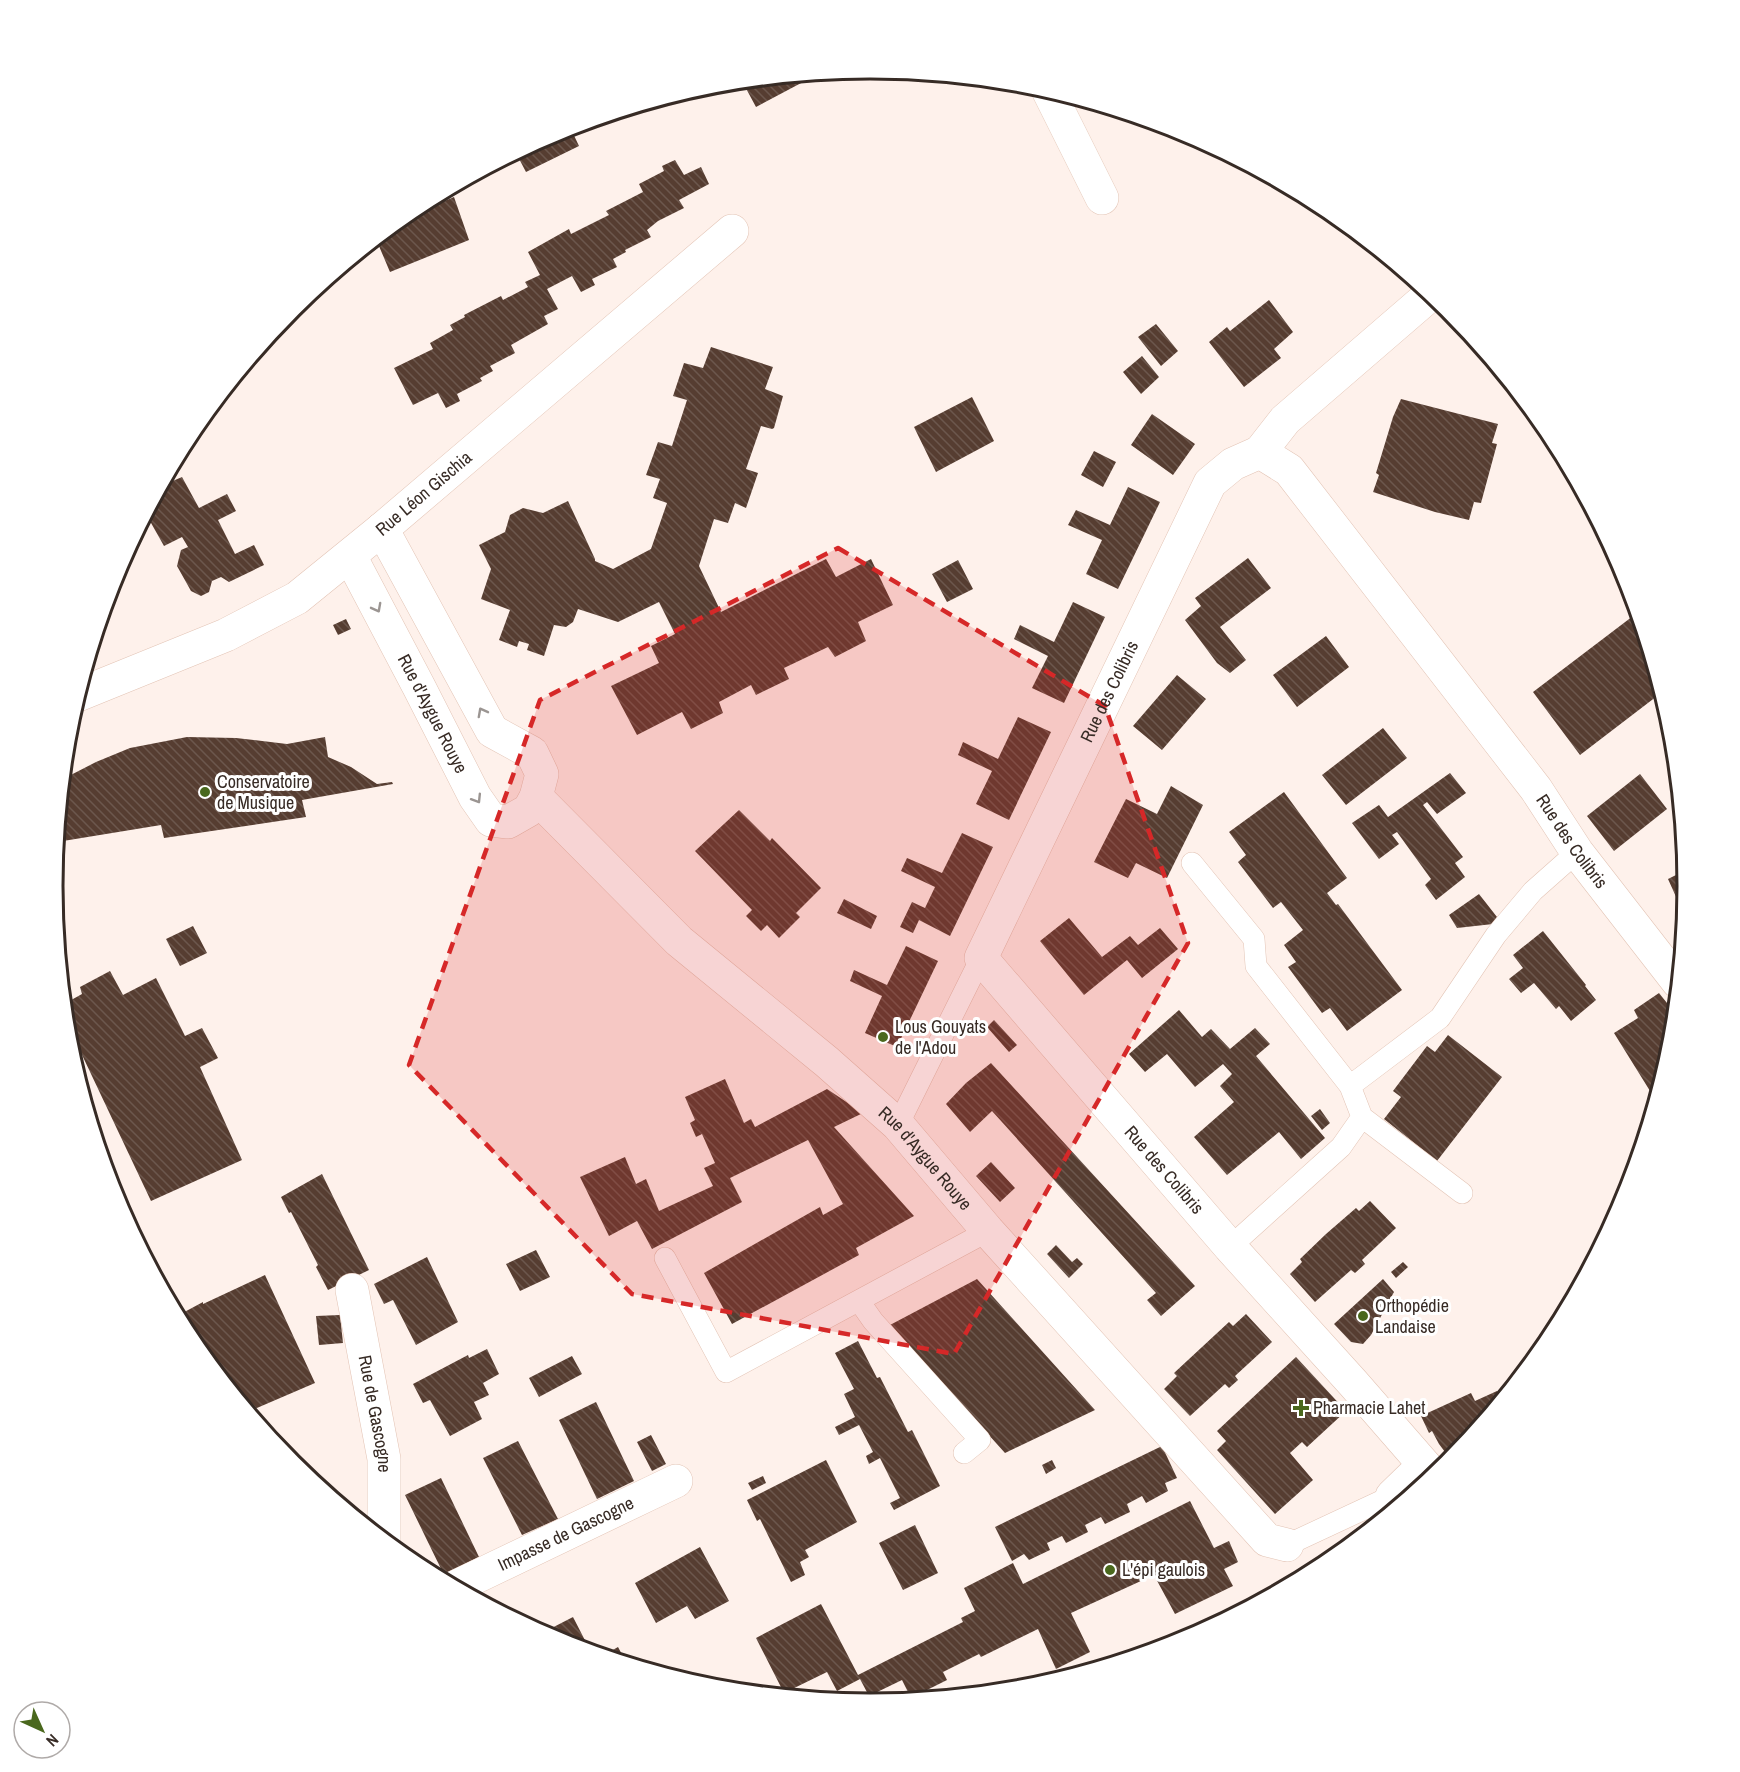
<svg xmlns="http://www.w3.org/2000/svg" width="1740" height="1772" viewBox="0 0 1740 1772" font-family="'Archivo Narrow',sans-serif">
<defs>
<pattern id="building-back-hatch" width="6" height="6" patternUnits="userSpaceOnUse" patternTransform="scale(1.5)"><rect width="6" height="6" fill="#563d31"/><path d="M-1 5l2 2M0 0l6 6M5-1l2 2" fill="none" stroke="#6c574d"/></pattern>
</defs>
<rect width="100%" height="100%" fill="#fef1eb"/>
<path fill="url(#building-back-hatch)" d="M 820,73 L 756,107 L 742,81 L 764,79 Z
M 570,127 L 579,146 L 526,172 L 516,153 L 557,131 Z
M 675,160 L 684,175 L 701,167 L 709,184 L 679,200 L 684,208 L 658,221 L 647,230 L 651,237 L 625,250 L 626,252 L 613,259 L 617,267 L 592,279 L 595,285 L 581,292 L 572,276 L 547,289 L 558,309 L 544,316 L 548,324 L 511,345 L 515,353 L 490,366 L 493,371 L 480,378 L 482,381 L 457,394 L 460,401 L 446,408 L 438,393 L 413,405 L 394,368 L 433,349 L 430,343 L 453,330 L 450,325 L 465,317 L 464,315 L 501,296 L 503,300 L 528,287 L 525,282 L 540,275 L 528,252 L 569,229 L 571,234 L 609,215 L 606,211 L 643,192 L 639,184 L 664,171 L 662,166 Z
M 454,197 L 469,240 L 390,272 L 376,239 L 398,221 Z
M 1269,300 L 1293,332 L 1274,349 L 1281,358 L 1244,387 L 1209,342 L 1227,327 L 1230,331 Z
M 1156,324 L 1178,351 L 1161,366 L 1138,337 Z
M 711,347 L 773,367 L 765,389 L 783,396 L 774,428 L 772,429 L 761,426 L 746,469 L 758,473 L 746,508 L 735,503 L 728,523 L 714,519 L 699,566 L 721,612 L 826,559 L 836,577 L 871,559 L 893,605 L 858,622 L 866,641 L 835,657 L 828,647 L 784,668 L 789,679 L 756,695 L 751,685 L 719,702 L 723,713 L 691,729 L 682,712 L 637,735 L 611,686 L 659,663 L 651,646 L 675,634 L 659,602 L 618,622 L 578,609 L 573,622 L 566,627 L 554,625 L 544,656 L 527,650 L 529,644 L 519,641 L 517,647 L 499,640 L 510,610 L 481,599 L 491,569 L 479,545 L 505,532 L 510,515 L 523,508 L 543,513 L 568,501 L 595,559 L 595,561 L 613,569 L 651,549 L 667,503 L 653,498 L 660,479 L 646,475 L 658,442 L 672,446 L 687,400 L 673,396 L 684,363 L 703,368 Z
M 1142,356 L 1159,377 L 1141,394 L 1123,372 Z
M 972,397 L 994,441 L 936,472 L 914,427 Z
M 1401,399 L 1498,424 L 1492,443 L 1497,444 L 1481,503 L 1474,502 L 1469,520 L 1435,512 L 1373,492 L 1379,475 L 1376,473 L 1393,417 Z
M 1152,414 L 1195,444 L 1173,475 L 1131,445 Z
M 1094,451 L 1116,462 L 1103,487 L 1081,475 Z
M 182,477 L 199,508 L 227,494 L 236,511 L 218,520 L 235,554 L 254,545 L 264,565 L 229,582 L 221,577 L 212,581 L 209,592 L 201,596 L 191,591 L 177,566 L 181,550 L 188,547 L 182,537 L 164,546 L 146,514 L 161,486 Z
M 1128,487 L 1160,502 L 1118,589 L 1086,574 L 1102,540 L 1068,525 L 1076,510 L 1110,525 Z
M 1248,558 L 1271,588 L 1220,627 L 1246,660 L 1230,673 L 1217,663 L 1185,620 L 1201,606 L 1195,598 Z
M 958,560 L 973,589 L 947,602 L 932,574 Z
M 1073,602 L 1105,617 L 1064,703 L 1032,688 L 1048,656 L 1014,639 L 1020,625 L 1054,642 Z
M 1637,613 L 1661,693 L 1580,755 L 1533,692 Z
M 346,619 L 351,629 L 338,635 L 333,625 Z
M 1326,636 L 1349,667 L 1297,707 L 1273,675 Z
M 1177,675 L 1206,699 L 1162,750 L 1133,726 Z
M 1018,717 L 1051,732 L 1009,820 L 976,804 L 992,771 L 958,755 L 963,742 L 998,759 Z
M 1383,728 L 1407,758 L 1346,805 L 1322,775 Z
M 187,737 L 236,738 L 287,744 L 325,737 L 328,757 L 351,767 L 377,784 L 392,782 L 393,784 L 302,800 L 306,817 L 164,838 L 161,825 L 57,842 L 63,779 L 96,762 L 130,748 Z
M 1450,773 L 1466,793 L 1437,814 L 1427,802 L 1423,805 L 1463,857 L 1455,863 L 1465,877 L 1436,900 L 1425,885 L 1431,879 L 1397,832 L 1392,835 L 1399,844 L 1379,859 L 1352,823 L 1379,805 L 1388,817 Z
M 1640,774 L 1667,809 L 1614,851 L 1587,816 Z
M 1171,786 L 1203,805 L 1167,878 L 1136,863 L 1128,878 L 1094,862 L 1126,799 L 1157,814 Z
M 1284,792 L 1347,878 L 1327,893 L 1336,905 L 1338,904 L 1402,990 L 1347,1031 L 1330,1008 L 1322,1013 L 1288,967 L 1296,962 L 1284,945 L 1303,930 L 1281,902 L 1273,908 L 1238,862 L 1246,855 L 1229,832 Z
M 739,810 L 770,841 L 772,838 L 821,888 L 796,913 L 800,917 L 779,938 L 767,925 L 761,931 L 746,916 L 752,910 L 695,851 Z
M 962,833 L 993,847 L 950,936 L 919,920 L 913,933 L 900,927 L 912,902 L 925,908 L 935,887 L 901,871 L 907,858 L 942,873 Z
M 1686,870 L 1687,894 L 1677,899 L 1668,879 Z
M 1479,894 L 1497,917 L 1493,924 L 1457,928 L 1449,915 Z
M 844,899 L 877,916 L 871,929 L 837,913 Z
M 1069,918 L 1102,957 L 1130,936 L 1138,945 L 1160,928 L 1178,949 L 1142,978 L 1127,960 L 1084,995 L 1040,941 Z
M 193,926 L 207,953 L 180,966 L 166,939 Z
M 1543,931 L 1586,985 L 1585,986 L 1596,1000 L 1571,1021 L 1559,1006 L 1556,1009 L 1534,983 L 1521,993 L 1509,979 L 1523,968 L 1513,955 Z
M 906,946 L 938,961 L 897,1047 L 865,1033 L 882,996 L 850,981 L 854,970 L 887,985 Z
M 110,971 L 123,995 L 156,978 L 185,1036 L 202,1028 L 218,1058 L 200,1067 L 242,1160 L 151,1201 L 66,1021 L 64,1004 L 82,994 L 80,987 Z
M 1659,993 L 1675,1013 L 1672,1046 L 1655,1099 L 1614,1033 L 1638,1018 L 1634,1010 Z
M 1179,1010 L 1202,1037 L 1211,1029 L 1230,1049 L 1255,1028 L 1270,1044 L 1256,1056 L 1325,1138 L 1301,1159 L 1279,1132 L 1227,1175 L 1194,1137 L 1234,1102 L 1220,1086 L 1232,1074 L 1223,1064 L 1195,1087 L 1167,1054 L 1145,1072 L 1129,1054 Z
M 994,1020 L 1017,1045 L 1009,1052 L 987,1027 Z
M 1448,1035 L 1502,1077 L 1437,1161 L 1384,1119 L 1401,1097 L 1393,1091 L 1427,1046 L 1435,1052 Z
M 991,1063 L 1195,1286 L 1161,1316 L 1147,1300 L 1156,1293 L 992,1111 L 970,1132 L 946,1104 L 966,1083 Z
M 725,1079 L 744,1123 L 751,1119 L 755,1127 L 827,1089 L 863,1113 L 834,1127 L 914,1216 L 856,1248 L 859,1255 L 732,1324 L 704,1273 L 820,1207 L 823,1215 L 843,1204 L 808,1140 L 730,1178 L 742,1202 L 652,1249 L 637,1221 L 609,1236 L 580,1177 L 625,1157 L 636,1184 L 646,1179 L 659,1211 L 713,1186 L 704,1168 L 715,1163 L 702,1134 L 696,1137 L 690,1123 L 695,1120 L 685,1097 Z
M 1320,1109 L 1330,1123 L 1322,1130 L 1311,1116 Z
M 991,1162 L 1015,1188 L 1000,1202 L 976,1176 Z
M 322,1174 L 369,1270 L 328,1290 L 316,1267 L 318,1265 L 291,1212 L 289,1213 L 281,1197 Z
M 1370,1201 L 1396,1228 L 1362,1260 L 1365,1264 L 1355,1273 L 1351,1270 L 1315,1302 L 1290,1274 L 1302,1262 L 1300,1259 L 1326,1234 L 1356,1208 L 1359,1211 Z
M 1056,1245 L 1072,1262 L 1077,1258 L 1083,1264 L 1069,1278 L 1047,1254 Z
M 536,1250 L 550,1277 L 520,1291 L 506,1264 Z
M 427,1257 L 458,1322 L 416,1345 L 393,1300 L 384,1304 L 374,1284 Z
M 1403,1262 L 1408,1267 L 1396,1278 L 1391,1272 Z
M 265,1275 L 315,1383 L 252,1410 L 253,1411 L 250,1413 L 190,1340 L 177,1316 L 203,1302 L 203,1304 Z
M 977,1279 L 1095,1410 L 1005,1453 L 890,1325 Z
M 1383,1279 L 1394,1292 L 1371,1335 L 1363,1344 L 1351,1342 L 1334,1324 Z
M 1246,1314 L 1272,1342 L 1235,1376 L 1238,1380 L 1229,1388 L 1225,1384 L 1190,1416 L 1164,1389 L 1177,1376 L 1174,1373 L 1229,1322 L 1233,1326 Z
M 340,1315 L 343,1343 L 319,1345 L 316,1316 Z
M 858,1341 L 877,1378 L 880,1377 L 882,1381 L 908,1432 L 912,1430 L 940,1486 L 894,1510 L 890,1503 L 900,1498 L 880,1458 L 869,1464 L 866,1456 L 873,1452 L 859,1425 L 839,1435 L 835,1427 L 855,1417 L 844,1394 L 854,1389 L 835,1353 Z
M 487,1349 L 499,1374 L 483,1383 L 489,1395 L 474,1402 L 482,1419 L 450,1436 L 430,1400 L 423,1403 L 413,1384 L 468,1355 L 469,1358 Z
M 572,1356 L 582,1374 L 539,1397 L 529,1378 Z
M 1296,1357 L 1346,1411 L 1307,1447 L 1302,1442 L 1290,1453 L 1313,1480 L 1275,1514 L 1217,1450 L 1226,1441 L 1217,1431 Z
M 1497,1391 L 1501,1399 L 1451,1460 L 1439,1444 L 1432,1431 L 1429,1433 L 1421,1416 L 1471,1393 L 1475,1401 Z
M 596,1402 L 634,1481 L 597,1499 L 559,1420 Z
M 651,1435 L 666,1464 L 652,1471 L 637,1442 Z
M 518,1441 L 558,1519 L 522,1535 L 483,1458 Z
M 1162,1446 L 1177,1478 L 1165,1483 L 1168,1491 L 1146,1503 L 1142,1496 L 1127,1504 L 1130,1512 L 1105,1524 L 1101,1517 L 1085,1525 L 1088,1532 L 1066,1543 L 1062,1536 L 1047,1543 L 1050,1550 L 1029,1560 L 1024,1554 L 1012,1561 L 995,1527 Z
M 826,1460 L 857,1522 L 805,1550 L 809,1557 L 800,1562 L 805,1575 L 791,1582 L 760,1519 L 757,1521 L 747,1500 Z
M 1052,1460 L 1056,1468 L 1046,1474 L 1042,1465 Z
M 763,1476 L 766,1483 L 752,1490 L 748,1483 Z
M 441,1478 L 479,1557 L 444,1575 L 405,1495 Z
M 1190,1501 L 1214,1548 L 1229,1541 L 1238,1562 L 1224,1569 L 1233,1586 L 1175,1614 L 1154,1575 L 1071,1613 L 1090,1652 L 1056,1669 L 1038,1629 L 981,1657 L 979,1654 L 943,1672 L 947,1680 L 911,1698 L 902,1680 L 869,1696 L 860,1679 L 837,1691 L 827,1672 L 784,1693 L 756,1638 L 821,1604 L 858,1675 L 963,1622 L 961,1618 L 975,1611 L 964,1588 L 1013,1563 L 1023,1584 Z
M 915,1525 L 938,1573 L 903,1590 L 879,1543 Z
M 700,1547 L 729,1601 L 695,1619 L 687,1606 L 656,1623 L 635,1583 Z
M 573,1617 L 591,1652 L 557,1641 L 542,1633 Z
M 618,1647 L 626,1662 L 604,1655 Z"/>
<g fill="none" stroke-linecap="round" stroke-linejoin="round">
<g stroke="#e3c4b5" stroke-width="22">
<path id="lane" d="M 1192,863 L 1254,939 L 1256,966 L 1350,1086
M 1362,1117 L 1462,1193
M 898,1125 L 981,958
M 1230,1247 L 1341,1147 L 1362,1117 L 1350,1086 L 1440,1018 L 1496,935 L 1533,891 L 1577,852
M 665,1258 L 726,1372 L 988,1231
M 859,1301 L 873,1321 L 980,1440 L 964,1453
M 1287,1545 L 1392,1496"/>
</g>
<g stroke="#e3c4b5" stroke-width="34">
<g id="street">
<path d="M 1048,90 L 1102,198"/>
<path d="M 1260,452 L 1285,420 L 1431,294"/>
<path id="s1" d="M 350,556 L 419,687 L 475,797 L 491,820 L 508,822 L 529,810 L 536,797 L 542,774 L 532,753 L 492,731 L 382,529"/>
<path id="s2" d="M 78,695 L 226,635 L 297,598 L 382,529 L 732,231"/>
<path id="s3" d="M 536,797 L 679,941 L 827,1062 L 898,1125 L 988,1231 L 1267,1540 L 1287,1545"/>
<path id="s4" d="M 352,1290 L 384,1459 L 384,1540"/>
<path id="s5" d="M 1434,1476 L 1353,1383 L 1230,1247 L 981,958 L 1210,483 L 1233,464 L 1260,452 L 1289,470 L 1536,789 L 1577,852 L 1678,982"/>
<path d="M 1396,1507 L 1392,1496 L 1424,1465"/>
<path id="s6" d="M 455,1587 L 676,1481"/>
</g>
</g>
<use href="#lane" stroke="#fff" stroke-width="21"/>
<use href="#street" stroke="#fff" stroke-width="33"/>
</g>
<defs><path id="oneway-chevron" d="M-2-3.5L2.5 0L-2 3.5" fill="none" stroke-width="1.6" stroke-linecap="round" stroke-linejoin="round" transform="scale(1.5)"/></defs>
<g stroke="#9b9592">
<use href="#oneway-chevron" transform="translate(377 608) rotate(62)"/>
<use href="#oneway-chevron" transform="translate(482 712) rotate(-118)"/>
<use href="#oneway-chevron" transform="translate(477 799) rotate(58)"/>
</g>
<path fill="#d62828" fill-opacity="0.2" stroke="#d62828" stroke-width="4.5" stroke-dasharray="12 8" stroke-linejoin="round" d="M 838,548 L 1105,706 L 1188,943 L 954,1354 L 632,1294 L 409,1065 L 540,700 Z"/>
<g fill="#4a681d" stroke="#fff" stroke-width="2">
<circle cx="205" cy="792" r="6"/>
<circle cx="883" cy="1037" r="6"/>
<circle cx="1363" cy="1316" r="6"/>
<path d="M1298 1399h6v6h6v6h-6v6h-6v-6h-6v-6h6z"/>
<circle cx="1110" cy="1570" r="6"/>
</g>
<g text-anchor="middle" stroke-width="6" stroke-linejoin="round" paint-order="stroke">
<g font-size="18" fill="#372b25" stroke="#fff">
<text dy="6" stroke="none"><textPath href="#s2" startOffset="404">Rue Léon Gischia</textPath></text>
<text dy="6" stroke="none"><textPath href="#s5" startOffset="984">Rue des Colibris</textPath></text>
<text dy="6" stroke="none"><textPath href="#s1" startOffset="178">Rue d'Aygue Rouye</textPath></text>
<text dy="6" stroke="none"><textPath href="#s5" startOffset="1776">Rue des Colibris</textPath></text>
<text dy="6" stroke="none"><textPath href="#s3" startOffset="532">Rue d'Aygue Rouye</textPath></text>
<text transform="translate(1164 1170) rotate(49)" y="6">Rue des Colibris</text>
<text dy="6" stroke="none"><textPath href="#s4" startOffset="126">Rue de Gascogne</textPath></text>
<text dy="6" stroke="none"><textPath href="#s6" startOffset="123">Impasse de Gascogne</textPath></text>
</g>
<g font-size="18" fill="#372b25" stroke="#fff" text-anchor="start">
<text x="217" y="788">Conservatoire<tspan x="217" dy="21">de Musique</tspan></text>
<text x="895" y="1033">Lous Gouyats<tspan x="895" dy="21">de l'Adou</tspan></text>
<text x="1375" y="1312">Orthopédie<tspan x="1375" dy="21">Landaise</tspan></text>
<text x="1313" y="1414">Pharmacie Lahet</text>
<text x="1122" y="1576">L'épi gaulois</text>
</g>
</g>
<path d="M0 0H1740V1772H0ZM63 886a807 807 0 1 1 1614 0a807 807 0 1 1-1614 0Z" fill="#fff" fill-rule="evenodd"/>
<path fill="none" stroke="#372b25" stroke-width="3" d="M63 886a807 807 0 1 1 1614 0a807 807 0 1 1-1614 0Z"/>
<g transform="translate(42 1730) rotate(135)"><circle r="28" fill="#ffffff" stroke="#afaaa8" stroke-width="1.5"/>
<path d="M0-4.5L10 22L0 15L-10 22Z" fill="#4a681d"/>
<text y="-9" font-size="16" font-weight="bold" text-anchor="middle" fill="#372b25">N</text>
</g>
</svg>
